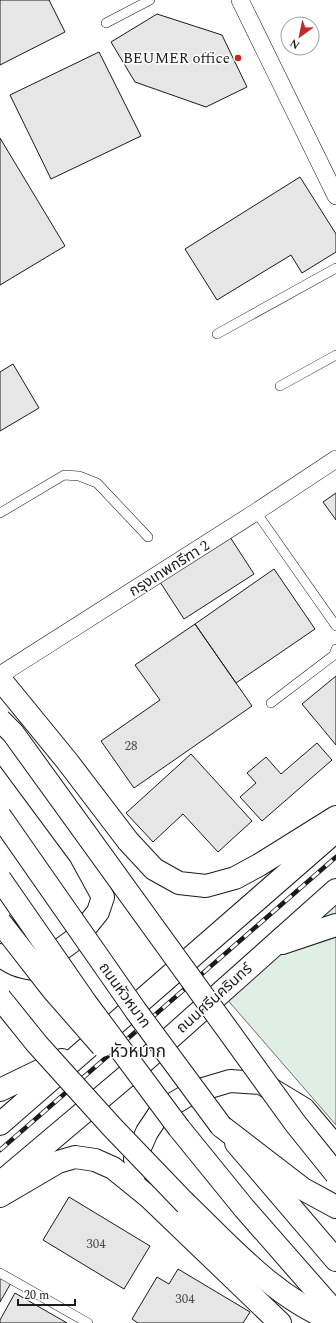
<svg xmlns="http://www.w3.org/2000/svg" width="336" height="1323" viewBox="0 0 336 1323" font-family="Spectral,'Noto Sans Thai',serif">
<rect width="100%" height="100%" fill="#fff"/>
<path fill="#e0efe3" stroke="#6a6a6a" d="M 336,904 L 336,1125 L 225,997 Z"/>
<path fill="#e6e6e6" stroke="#1a1a1a" d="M 0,0 L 49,0 L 65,32 L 0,65 Z
M 157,14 L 222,35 L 247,87 L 206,107 L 135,82 L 111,42 Z
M 99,52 L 141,136 L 51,179 L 10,95 Z
M 0,138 L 65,246 L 0,285 Z
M 300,177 L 336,234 L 336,252 L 302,273 L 291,255 L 217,300 L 185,249 Z
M 13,364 L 39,408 L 0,431 L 0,372 Z
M 336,493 L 336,520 L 323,502 Z
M 230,537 L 254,574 L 184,619 L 160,582 Z
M 274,569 L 315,629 L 236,683 L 195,624 Z
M 195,624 L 252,706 L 134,788 L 101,741 L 160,700 L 135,665 Z
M 336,676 L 336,745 L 302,704 Z
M 317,743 L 332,760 L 262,821 L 240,797 L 256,783 L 247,773 L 266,757 L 281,774 Z
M 191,754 L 252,821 L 218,852 L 183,814 L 153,842 L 126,813 Z
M 69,1197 L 150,1246 L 124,1289 L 43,1240 Z
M 178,1269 L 250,1312 L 243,1323 L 138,1323 L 132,1319 L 157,1277 L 169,1284 Z
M 0,1277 L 11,1283 L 0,1302 Z
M 15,1293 L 67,1323 L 0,1323 L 0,1320 Z"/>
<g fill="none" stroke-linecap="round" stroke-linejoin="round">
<g stroke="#1a1a1a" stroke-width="10">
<path id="lane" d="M 106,23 L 150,0
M 217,334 L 336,268
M 280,386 L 336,355
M 256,512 L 336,626
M 0,513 L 64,475 L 79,476 L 97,483 L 148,537
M 271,703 L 334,655 L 336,649
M 0,1273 L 88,1323"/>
</g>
<g stroke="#1a1a1a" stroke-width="18">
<path id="street" d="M 240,0 L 336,196
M 0,675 L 256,512 L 336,459"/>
</g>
<g stroke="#1a1a1a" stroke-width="24">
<path id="secondary" d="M 179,1128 L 244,1208 L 336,1313
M 236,1143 L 336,1260
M 139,1169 L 135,1159 L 147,1132 L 161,1111 L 193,1092 L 230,1081 L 261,1083 L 304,1109 L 336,1147
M 0,1196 L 58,1162 L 75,1157 L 95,1160 L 113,1168 L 150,1198 L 280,1323"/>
</g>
<g stroke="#1a1a1a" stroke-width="24">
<path id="primary" d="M 0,679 L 67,761 L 128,841 L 154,869 L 179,883 L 206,886 L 235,878 L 259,865 L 336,817
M 0,747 L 80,855 L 103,897 L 98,912 L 78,937 L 34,969 C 19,967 12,964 0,955
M 282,943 L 336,925
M 0,1090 L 62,1060
M 0,1124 L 336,831
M 221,1126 L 303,1189 L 336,1207
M 0,1183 L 141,1064 L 336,890
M 186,1204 C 231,1247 276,1299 336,1322"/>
</g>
<use href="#lane" stroke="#fff" stroke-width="9"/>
<use href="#street" stroke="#fff" stroke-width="17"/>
<use href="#secondary" stroke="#fff" stroke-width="22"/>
<use href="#primary" stroke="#fff" stroke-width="22"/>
<g stroke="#1a1a1a" stroke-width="4.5">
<path id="rail" d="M 0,1150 L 336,857"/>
</g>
<use href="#rail" stroke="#fff" stroke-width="3" stroke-dasharray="9" stroke-linecap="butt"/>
<g stroke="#1a1a1a" stroke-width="24" stroke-linecap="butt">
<path id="primary-bridge" d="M 0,720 L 13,733 L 295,1123 L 336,1174
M 0,816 L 136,1011 L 221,1126
M 0,879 L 86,1003 L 179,1128
M 0,922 L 53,990 L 102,1046
M 0,998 L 37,1044 L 112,1127 L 186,1204"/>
</g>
<use href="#primary-bridge" stroke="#fff" stroke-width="22"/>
</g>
<circle fill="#c62828" stroke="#fff" stroke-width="1.5" cx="238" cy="58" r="4"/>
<g text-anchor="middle" stroke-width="3" stroke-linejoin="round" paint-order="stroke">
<g font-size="13" fill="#4d4d4d">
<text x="131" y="750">28</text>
<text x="96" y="1248">304</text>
<text x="185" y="1303">304</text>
</g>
<g font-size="15" fill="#1a1a1a" stroke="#fff" text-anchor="end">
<text x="230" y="63">BEUMER office</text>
</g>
<g font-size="15" fill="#1a1a1a" stroke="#fff">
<text transform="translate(169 568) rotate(-32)" y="5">กรุงเทพกรีฑา 2</text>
<text transform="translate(125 995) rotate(54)" y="5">ถนนหัวหมาก</text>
<text transform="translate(214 998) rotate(-42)" y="5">ถนนศรีนครินทร์</text>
</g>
<g font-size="17" fill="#1a1a1a" stroke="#fff">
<text x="138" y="1057">หัวหมาก</text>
</g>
</g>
<g transform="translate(300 36) rotate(213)"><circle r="19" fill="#ffffff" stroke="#a3a3a3"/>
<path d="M0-3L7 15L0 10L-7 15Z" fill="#c62828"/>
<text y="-6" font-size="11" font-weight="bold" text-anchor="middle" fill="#1a1a1a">N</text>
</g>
<path d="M18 1299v6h57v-6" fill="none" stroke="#1a1a1a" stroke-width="2"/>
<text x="24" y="1299" font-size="12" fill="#1a1a1a" stroke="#ffffff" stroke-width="3" paint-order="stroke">20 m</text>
</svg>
